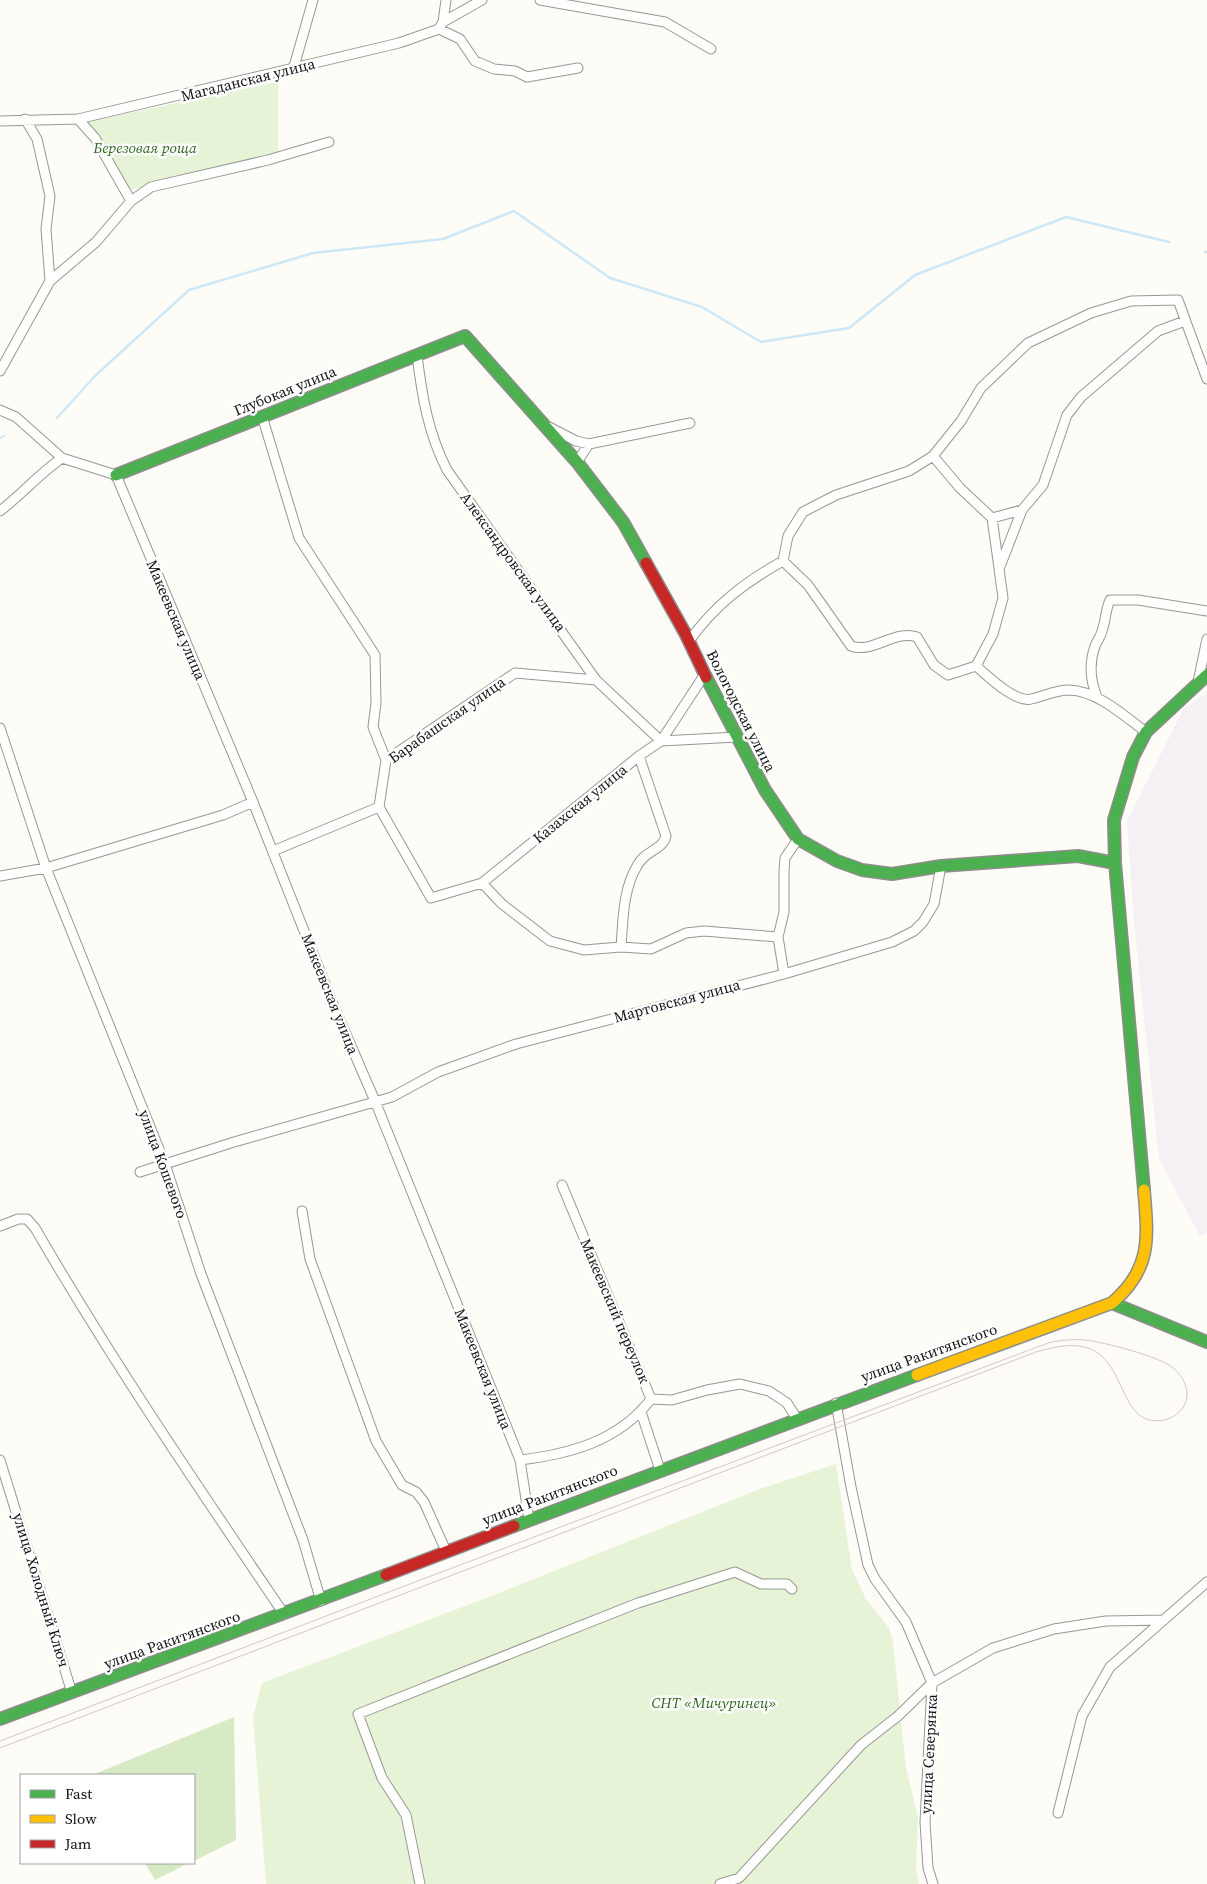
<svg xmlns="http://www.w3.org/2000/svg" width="1207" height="1884" viewBox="0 0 1207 1884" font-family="'Source Serif 4',serif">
<rect width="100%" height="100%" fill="#fdfcf7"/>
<path fill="#f5f0f3" d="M 1207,693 L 1207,1233 L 1200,1236 L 1159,1159 L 1134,922 L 1127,821 L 1184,708 Z"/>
<path fill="#e7f3d7" d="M 278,82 L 278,152 L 126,191 L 86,122 Z
M 836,1464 L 852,1570 L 866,1599 L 889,1628 L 893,1642 L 906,1768 L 918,1817 L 916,1869 L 919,1884 L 266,1884 L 253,1717 L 262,1683 L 486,1598 L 760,1489 Z"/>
<path fill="#d8eac5" d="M 234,1717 L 236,1840 L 194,1861 L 194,1775 L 98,1775 L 97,1773 Z
M 145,1863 L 189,1863 L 155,1880 Z"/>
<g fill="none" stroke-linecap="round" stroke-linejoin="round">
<path stroke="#cde8f7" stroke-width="2.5" d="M 1205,252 L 1207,252
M 57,418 L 96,375 L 189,290 L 313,253 L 443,239 L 514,211 L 610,278 L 702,307 L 761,342 L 849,328 L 915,275 L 1066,217 L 1169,242
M 0,438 L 4,436"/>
<g stroke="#979795" stroke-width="11">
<path id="street" d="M 540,0 L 665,22 L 711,49
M 443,22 L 482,0
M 439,29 L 460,39 L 475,61 L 494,69 L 515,71 L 527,77 L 578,68
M 293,70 L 313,0
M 25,119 L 37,139 L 50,196 L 46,229 L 50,281
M 78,119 L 95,138 L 131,201
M 0,121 L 78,119 L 399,43 L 439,29 L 443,22 L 446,0
M 417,355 C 422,396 428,433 447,470 L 596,680 L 661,741 L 705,674
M 0,371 L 50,281 L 96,242 L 131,201 L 151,187 L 268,160 L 329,142
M 0,410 L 16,417 L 62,458
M 262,416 L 299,538 L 375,655 L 376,703 L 373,727 L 386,760
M 549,427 L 576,441 L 589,444 L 690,423
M 933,456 L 960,488 L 992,518 L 1022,510
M 577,462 L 589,444
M 0,511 C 22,494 39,474 62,458 L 116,475 L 253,802 L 335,1009 L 375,1101 L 520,1460 L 529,1519
M 992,518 L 999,568
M 783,561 L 808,585 L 851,646 C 873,654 895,629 917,637 L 934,665 L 948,675 L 976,666
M 689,641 C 715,605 745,582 783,561 L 788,536 L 803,512 L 836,495 L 909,471 L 933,456 L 961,421 L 981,388 L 1028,343 L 1091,313 L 1131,301 L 1178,300 L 1207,379
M 596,680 L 515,673 L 386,760 L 379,807 L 431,898 L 482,883 L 639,756 L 661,741 L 737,737
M 1198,682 L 1207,639
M 1097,697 C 1090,680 1089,663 1095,646 C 1097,641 1101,636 1102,631 C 1106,620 1105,611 1110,600 L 1138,600 L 1207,611
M 0,728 L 46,868 L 165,1164 L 201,1274 L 303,1540 L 321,1601
M 1146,732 C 1124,716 1098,691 1069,690 C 1056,690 1044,696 1031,699 C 1015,703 988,676 976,666 L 993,634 L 1003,598 L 999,569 L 1022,510 L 1043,485 L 1067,415 L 1081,397 L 1158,331 L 1185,321
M 273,851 L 379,807
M 0,876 L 46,868 L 223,815 L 253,802
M 482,883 L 502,904 L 550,941 L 584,950 L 621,947 L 651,949 L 686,933 L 704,931 L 778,937
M 621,947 C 623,920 623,889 637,866 C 645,850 663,850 666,836 L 639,756
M 784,974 L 778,937 L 784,912 L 784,871 L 785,858 L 798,839
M 140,1172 L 234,1142 L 392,1097 L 438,1072 L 516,1044 L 784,974 L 892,942 L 914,931 L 923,922 L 934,904 L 941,866
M 562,1185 L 651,1399 L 672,1400 L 707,1390 L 740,1384 L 769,1391 L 787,1403 L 797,1419
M 302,1211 L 310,1259 L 376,1441 L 402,1485 L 416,1492 L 424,1502 L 446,1551
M 0,1226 L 18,1219 L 27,1219 L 35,1228 C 112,1361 198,1487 284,1614
M 836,1403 L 851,1487 L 868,1565 L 875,1579 L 906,1622 L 932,1683 L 925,1822 L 928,1868 L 933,1884
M 641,1412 L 660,1470
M 0,1460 L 72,1693
M 520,1460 C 570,1454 619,1441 651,1399
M 1058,1813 L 1082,1716 L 1110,1667 L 1207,1582
M 420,1884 L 406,1815 L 382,1778 L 358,1714 L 638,1603 L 735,1572 L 761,1584 L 787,1584 L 792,1589
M 720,1884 L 739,1878 L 861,1745 L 898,1716 L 932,1683 L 993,1648 L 1054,1629 L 1106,1621 L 1164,1620"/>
</g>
<g stroke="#8e8d8b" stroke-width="14">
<path id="fast" d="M 116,475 L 465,336 L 577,462 L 623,522 L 646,563
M 706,677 L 765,790 L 798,839 L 837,861 L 862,870 L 892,874 L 941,866 L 1078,856 L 1115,863
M 1144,1190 L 1115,863 L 1114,820 L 1133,757 L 1146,732 L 1207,675
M 1112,1303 L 1207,1342
M 514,1526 L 917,1375
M 0,1719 L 386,1575"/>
</g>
<g stroke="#8e8d8b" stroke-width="14">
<path id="slow" d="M 917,1375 L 1112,1303 C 1152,1269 1148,1238 1144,1190"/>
</g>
<g stroke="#8e8d8b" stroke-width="14">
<path id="jam" d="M 646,563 L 685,633 L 706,677
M 386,1575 L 514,1526"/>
</g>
<use href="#street" stroke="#fffffe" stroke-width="9"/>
<use href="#fast" stroke="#4caf50" stroke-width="11"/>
<use href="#slow" stroke="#ffc107" stroke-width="11"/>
<use href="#jam" stroke="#c62828" stroke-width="11"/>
<path stroke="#d9c6c7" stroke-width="1" d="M 0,1741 L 415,1582 L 1048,1343 C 1060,1340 1072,1339 1085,1340 C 1103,1342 1158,1356 1172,1367 C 1180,1373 1188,1385 1187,1396 C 1185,1419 1153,1429 1137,1413 C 1120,1395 1118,1365 1095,1351 C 1077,1341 1054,1347 1036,1352 L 0,1748"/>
</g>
<g text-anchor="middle" stroke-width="5" stroke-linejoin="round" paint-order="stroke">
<g font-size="15" fill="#111" stroke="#fff">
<text transform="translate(248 80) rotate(-14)" y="5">Магаданская улица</text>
<text transform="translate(285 391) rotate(-22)" y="5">Глубокая улица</text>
<text transform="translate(513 562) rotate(54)" y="5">Александровская улица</text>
<text transform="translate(176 620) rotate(67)" y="5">Макеевская улица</text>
<text transform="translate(741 711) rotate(63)" y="5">Вологодская улица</text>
<text transform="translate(447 720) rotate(-35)" y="5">Барабашская улица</text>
<text transform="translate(580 804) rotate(-39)" y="5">Казахская улица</text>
<text transform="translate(330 994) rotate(68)" y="5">Макеевская улица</text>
<text transform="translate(677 1001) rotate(-15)" y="5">Мартовская улица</text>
<text transform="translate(163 1164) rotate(70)" y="5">улица Кошевого</text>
<text transform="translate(615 1311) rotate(67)" y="5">Макеевский переулок</text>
<text transform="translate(929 1353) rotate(-20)" y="5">улица Ракитянского</text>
<text transform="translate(483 1369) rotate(68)" y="5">Макеевская улица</text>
<text transform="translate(550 1495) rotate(-21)" y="5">улица Ракитянского</text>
<text transform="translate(41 1590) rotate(73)" y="5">улица Холодный Ключ</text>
<text transform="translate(172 1640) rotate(-20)" y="5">улица Ракитянского</text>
<text transform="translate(929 1754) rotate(-87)" y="5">улица Северянка</text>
</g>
<g font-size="15" font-style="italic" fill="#2f6b1f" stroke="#fff">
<text x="145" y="153">Березовая роща</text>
<text x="714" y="1708">СНТ «Мичуринец»</text>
</g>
</g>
<rect x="20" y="1774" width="175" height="90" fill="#ffffff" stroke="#a0a0a0"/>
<rect x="30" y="1790" width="25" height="8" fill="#4caf50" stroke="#a0a0a0"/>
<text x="65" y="1799" font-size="15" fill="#111111">Fast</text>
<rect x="30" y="1815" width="25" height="8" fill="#ffc107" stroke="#a0a0a0"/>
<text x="65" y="1824" font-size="15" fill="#111111">Slow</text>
<rect x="30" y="1840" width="25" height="8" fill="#c62828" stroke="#a0a0a0"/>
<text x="65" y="1849" font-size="15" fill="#111111">Jam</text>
</svg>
